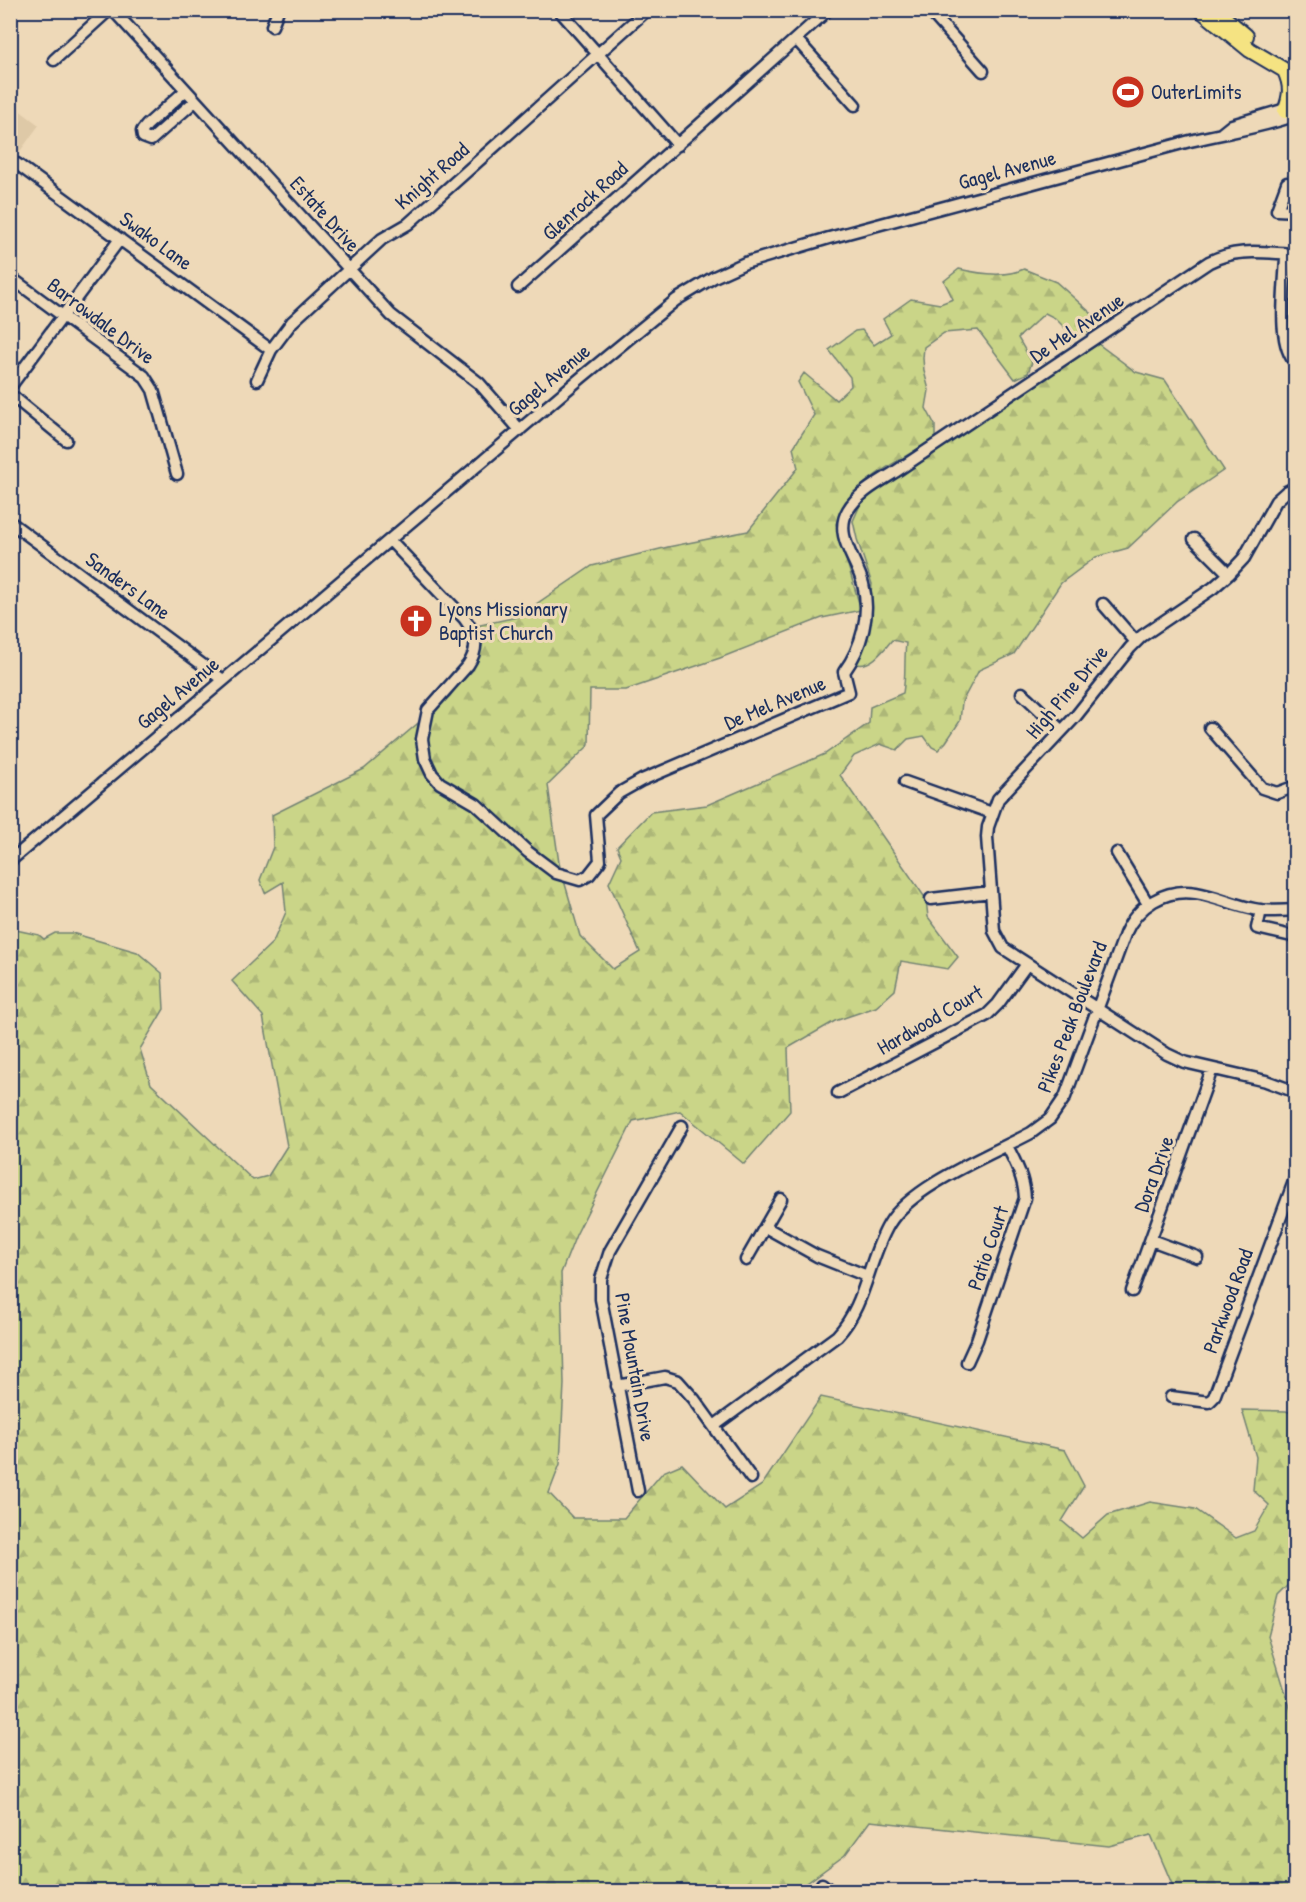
<svg xmlns="http://www.w3.org/2000/svg" width="1306" height="1902" viewBox="0 0 1306 1902" font-family="'Patrick Hand',sans-serif">
<defs>
<pattern id="forest-firs" width="22" height="20" patternUnits="userSpaceOnUse" patternTransform="scale(1.5)"><rect width="22" height="20" fill="#cad588"/><path d="M5 1l3.5 6h-7zM16 11l3.5 6h-7z" fill="#adb778"/></pattern>
</defs>
<rect width="100%" height="100%" fill="#eed9b8"/>
<filter id="ink" filterUnits="userSpaceOnUse"><feTurbulence type="fractalNoise" baseFrequency=".0167" numOctaves="2"/><feDisplacementMap in="SourceGraphic" scale="12" xChannelSelector="R" yChannelSelector="G"/><feConvolveMatrix kernelMatrix="1 2 1 2 8 2 1 2 1" color-interpolation-filters="sRGB"/></filter>
<g filter="url(#ink)">
<path fill="#dec9a7" d="M 11,104 L 39,125 L 11,164 Z"/>
<path fill="url(#forest-firs)" stroke="#728273" stroke-width="1.5" d="M 959,269 C 980,274 1005,278 1024,269 L 1056,282 L 1101,322 L 1085,334 L 1071,334 L 1055,318 L 1045,313 L 1018,338 L 1032,362 L 1028,373 L 1015,379 L 978,330 L 944,333 L 924,347 L 923,358 L 924,371 L 929,390 L 926,408 L 935,425 L 935,439 C 899,461 850,481 836,524 L 861,610 L 822,618 L 720,658 L 626,690 L 590,690 L 589,745 L 548,785 L 559,863 L 580,936 L 613,969 L 640,952 L 609,883 L 621,857 L 617,847 L 651,812 L 707,805 L 825,754 L 869,723 L 870,707 L 903,693 C 906,675 904,661 906,643 L 892,640 C 884,650 869,670 854,663 L 865,638 L 872,584 L 857,539 L 853,521 L 864,496 L 885,481 L 1098,344 L 1136,372 L 1165,380 L 1224,470 L 1177,502 L 1128,548 L 1096,557 L 1061,583 L 1014,654 L 979,670 L 962,702 L 960,721 L 946,742 L 938,750 L 932,747 L 924,736 L 908,739 L 897,750 L 880,744 L 854,756 L 840,775 L 926,899 L 928,917 L 958,957 L 948,969 L 901,961 L 895,990 L 876,1007 L 835,1021 L 788,1048 L 790,1111 L 744,1164 L 680,1111 L 633,1121 L 576,1235 L 561,1273 L 564,1384 L 560,1464 L 549,1493 L 573,1518 L 624,1518 L 663,1472 L 682,1464 L 725,1509 L 762,1485 L 821,1397 L 1065,1450 L 1084,1486 L 1062,1521 L 1082,1538 L 1108,1515 L 1150,1502 L 1195,1509 L 1236,1538 L 1254,1531 L 1269,1505 L 1253,1490 L 1256,1457 L 1242,1410 L 1286,1411 L 1295,1414 L 1295,1579 L 1278,1596 L 1268,1636 L 1295,1723 L 1295,1891 L 1175,1891 L 1151,1835 L 1109,1846 L 870,1821 L 845,1855 L 796,1891 L 11,1891 L 10,992 L 14,957 L 11,948 L 11,929 L 39,935 L 44,939 L 55,933 L 72,933 L 137,952 L 162,973 L 164,1009 L 140,1049 L 151,1084 L 253,1180 L 268,1176 L 287,1146 L 263,1016 L 232,981 L 273,942 L 286,912 L 283,882 L 265,893 L 260,880 L 273,847 L 272,815 L 364,769 L 450,696 L 482,646 L 480,625 L 517,617 L 592,566 L 668,547 L 748,531 L 798,468 L 793,448 L 814,415 L 798,382 L 804,373 L 836,400 L 851,386 L 850,377 L 829,350 L 855,331 L 862,330 L 874,345 L 891,334 L 883,319 L 911,299 L 940,304 L 953,299 L 944,281 Z"/>
<g fill="none" stroke-linecap="round" stroke-linejoin="round">
<g stroke="#1b2f5e" stroke-width="15">
<path id="minor" d="M 113,10 L 391,315 L 479,383 L 520,430
M 559,10 L 678,145
M 929,10 L 983,71
M 272,26 L 278,10
M 796,39 L 855,105
M 54,60 L 109,10
M 185,91 L 147,125 L 142,131 L 143,137 L 151,140 L 195,101
M 1222,133 L 1232,125 L 1296,106
M 17,164 L 271,350
M 1296,188 L 1287,183 L 1277,210 L 1296,211
M 1286,254 C 1286,282 1275,344 1296,363
M 10,277 L 144,376 L 153,390 L 177,474
M 518,287 L 828,10
M 257,380 L 271,350 L 292,322 L 382,239 L 408,224 L 418,215 L 647,10
M 10,387 L 120,239
M 10,394 L 66,440
M 1296,487 L 1286,492 L 1276,501 L 1244,558 L 1229,574 L 1213,588 L 1142,636 L 1130,648 L 1076,716 L 998,799 L 988,827 L 987,837 L 994,931 L 1003,948 L 1167,1054 L 1184,1062 L 1266,1081 L 1296,1092
M 10,522 L 223,680
M 1194,539 L 1229,574
M 390,540 L 464,618 C 476,634 480,647 468,665 L 428,710 L 422,739 L 425,759 L 432,774 L 440,783 L 476,804 L 528,852 L 556,873 L 580,880 L 589,875 L 600,861 L 596,815 L 619,793 L 642,780 L 849,692 L 844,672 C 862,647 871,614 863,584 C 857,560 833,535 848,510 C 858,493 879,482 895,472 L 1209,262 C 1238,247 1264,253 1296,254
M 1103,604 L 1136,642
M 1022,693 L 1062,731
M 1210,728 L 1262,788 L 1277,793 L 1296,786
M 905,782 L 992,813
M 1117,853 L 1148,904
M 10,861 L 582,377 L 676,300 L 714,277 L 745,263 L 829,238 L 1190,141 C 1226,132 1261,128 1296,115
M 931,899 L 991,892
M 1261,910 L 1257,928 L 1296,937
M 838,1093 L 987,1015 L 998,1004 L 1027,964
M 765,1227 L 817,1256 L 867,1276
M 1151,1240 L 1197,1257
M 746,1260 L 781,1199
M 1132,1291 L 1212,1069
M 967,1362 L 977,1340 L 1025,1198 C 1024,1179 1016,1163 1007,1146
M 617,1386 L 665,1377 L 678,1381 L 694,1399 L 751,1478
M 1171,1397 L 1209,1402 L 1214,1397 L 1296,1176
M 714,1426 L 837,1336 C 866,1306 868,1259 889,1224 C 911,1186 992,1154 1031,1133 L 1050,1119 L 1065,1097 L 1125,934 C 1137,906 1165,888 1196,893 C 1215,896 1234,905 1254,909 C 1268,912 1281,911 1296,910
M 638,1491 L 601,1299 L 601,1279 L 610,1251 L 682,1126
M 822,1884 L 832,1892"/>
</g>
<g stroke="#1b2f5e" stroke-width="18">
<path id="major" d="M 1201,10 L 1250,50 L 1296,77
M 1215,10 L 1246,36
M 1285,111 C 1291,96 1292,86 1285,71"/>
</g>
<use href="#minor" stroke="#eed9b8" stroke-width="10"/>
<use href="#major" stroke="#f5e382" stroke-width="14"/>
</g>
</g>
<defs>
<g id="stadium-disc" transform="scale(1.725)"><circle r="9.5" fill="#c8321e" stroke="#eed9b8"/><path d="M0-5a6.5 5 0 1 0 0 10a6.5 5 0 1 0 0-10ZM-3.5-1.8h7v3.6h-7Z" fill="#fff"/></g>
<g id="church-disc" transform="scale(1.725)"><circle r="9.5" fill="#c8321e" stroke="#eed9b8"/><path d="M-1.2-6h2.4v3.5h3.3v2.4h-3.3V6h-2.4V-.1h-3.3v-2.4h3.3Z" fill="#fff"/></g>
</defs>
<g fill-rule="evenodd">
<use href="#stadium-disc" x="1128" y="92"/>
<use href="#church-disc" x="416" y="621"/>
</g>
<g text-anchor="middle" stroke-width="6" stroke-linejoin="round" paint-order="stroke">
<g font-size="21" fill="#1b2f5e" stroke="#eed9b8" text-anchor="start">
<text x="1151" y="99">OuterLimits</text>
<text x="439" y="616">Lyons Missionary<tspan x="439" dy="24">Baptist Church</tspan></text>
</g>
<g font-size="21" fill="#1b2f5e" stroke="#eed9b8">
<text transform="translate(1007 170) rotate(-15)" y="7">Gagel Avenue</text>
<text transform="translate(432 176) rotate(-41)" y="7">Knight Road</text>
<text transform="translate(585 201) rotate(-42)" y="7">Glenrock Road</text>
<text transform="translate(325 214) rotate(48)" y="7">Estate Drive</text>
<text transform="translate(156 241) rotate(36)" y="7">Swako Lane</text>
<text transform="translate(101 321) rotate(37)" y="7">Barrowdale Drive</text>
<text transform="translate(1077 328) rotate(-34)" y="7">De Mel Avenue</text>
<text transform="translate(549 380) rotate(-40)" y="7">Gagel Avenue</text>
<text transform="translate(128 586) rotate(36)" y="7">Sanders Lane</text>
<text transform="translate(1067 692) rotate(-50)" y="7">High Pine Drive</text>
<text transform="translate(178 693) rotate(-40)" y="7">Gagel Avenue</text>
<text transform="translate(775 703) rotate(-23)" y="7">De Mel Avenue</text>
<text transform="translate(1072 1017) rotate(-69)" y="7">Pikes Peak Boulevard</text>
<text transform="translate(930 1020) rotate(-30)" y="7">Hardwood Court</text>
<text transform="translate(1154 1174) rotate(-70)" y="7">Dora Drive</text>
<text transform="translate(988 1248) rotate(-71)" y="7">Patio Court</text>
<text transform="translate(1228 1301) rotate(-70)" y="7">Parkwood Road</text>
<text transform="translate(635 1367) rotate(80)" y="7">Pine Mountain Drive</text>
</g>
</g>
<rect width="1306" height="1902" fill="none" stroke="#eed9b8" stroke-width="36"/>
<rect x="18" y="18" width="1270" height="1866" fill="none" stroke="#1b2f5e" stroke-width="2" filter="url(#ink)"/>
</svg>
